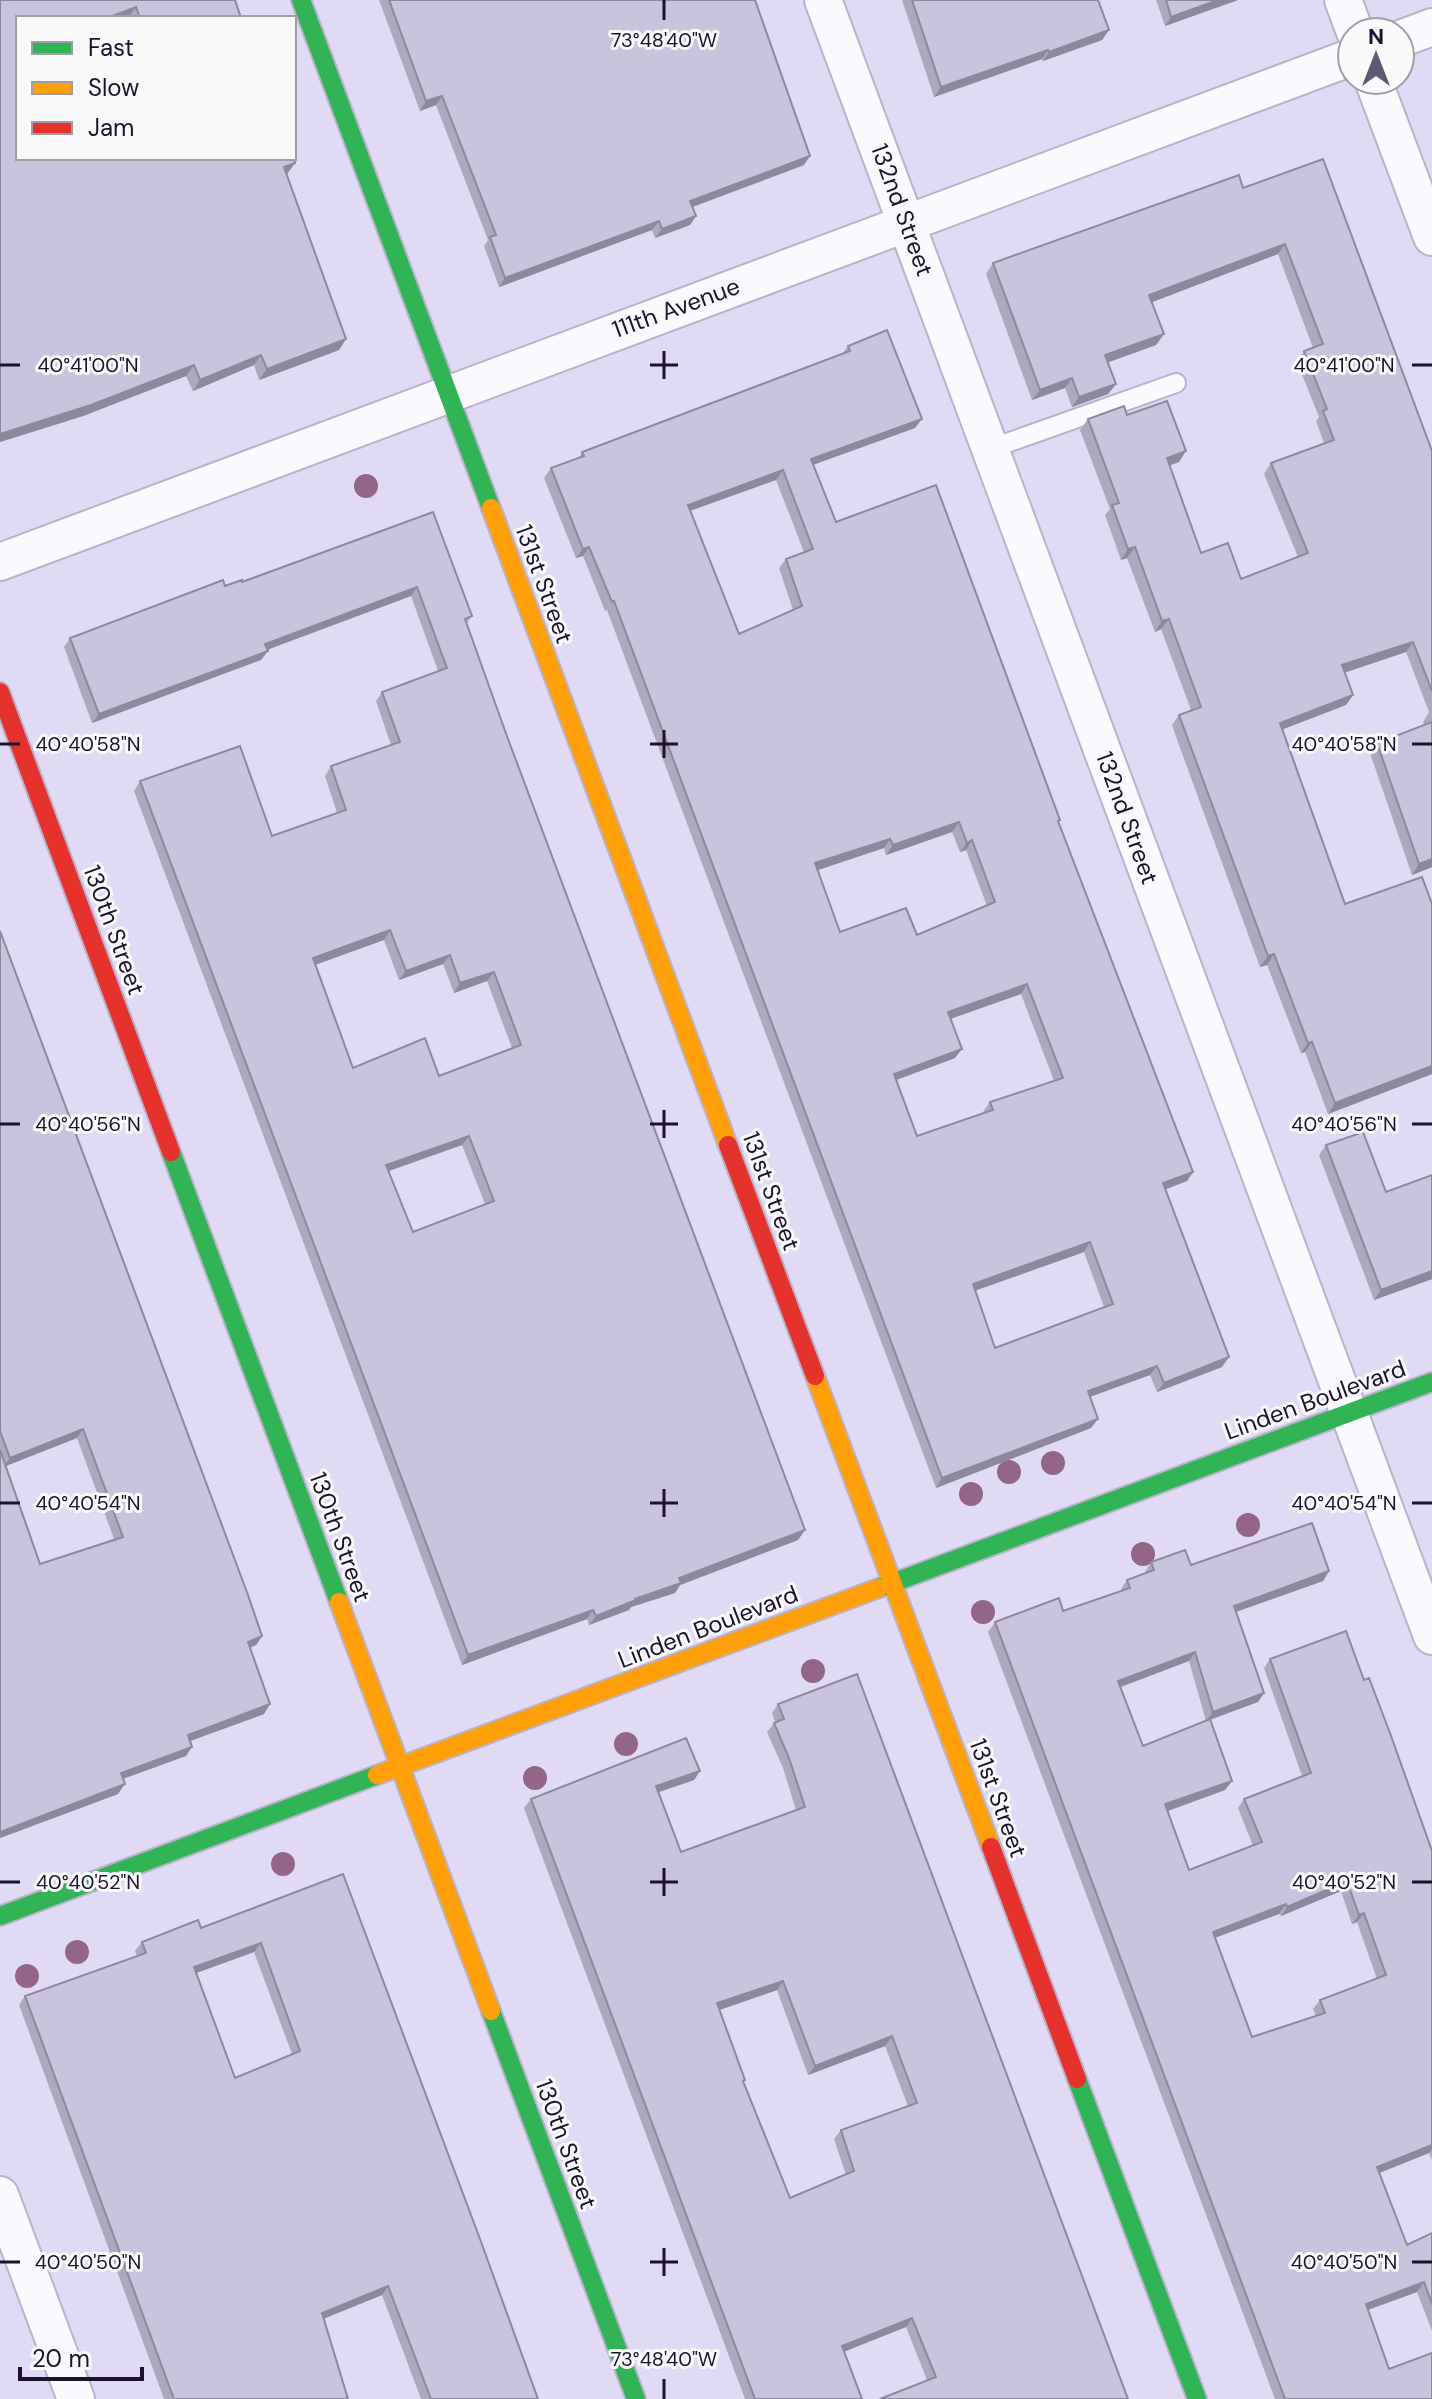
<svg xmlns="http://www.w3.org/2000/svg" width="1432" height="2399" viewBox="0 0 1432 2399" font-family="'DM Sans',sans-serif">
<rect width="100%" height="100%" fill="#e1daf4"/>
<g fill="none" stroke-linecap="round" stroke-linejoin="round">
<g stroke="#b9b2cc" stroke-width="22">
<path id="lane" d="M 990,449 L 1176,383"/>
</g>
<g stroke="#b9b2cc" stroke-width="40">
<path id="street" d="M 823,0 L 1432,1636
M 1343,0 L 1355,32
M 1400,39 L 1432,27
M 1373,80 L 1432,237
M 0,562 L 1352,57
M 0,2195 L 76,2399"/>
</g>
<g stroke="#b9b2cc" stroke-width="22">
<path id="fast" d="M 301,0 L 491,508
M 171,1152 L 339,1602
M 879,1588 L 1432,1382
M 0,1916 L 377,1775
M 491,2011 L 636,2399
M 1077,2079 L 1197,2399"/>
</g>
<g stroke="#b9b2cc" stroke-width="22">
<path id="slow" d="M 491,508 L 728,1145
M 815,1376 L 991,1847
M 339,1602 L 491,2011
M 377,1775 L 879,1588"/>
</g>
<g stroke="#b9b2cc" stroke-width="22">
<path id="jam" d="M 0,692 L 171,1152
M 728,1145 L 815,1376
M 991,1847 L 1077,2079"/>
</g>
<use href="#lane" stroke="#faf9fd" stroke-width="18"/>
<use href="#street" stroke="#faf9fd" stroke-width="36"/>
<use href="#fast" stroke="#30b455" stroke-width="18"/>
<use href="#slow" stroke="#ff9f0a" stroke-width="18"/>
<use href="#jam" stroke="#e5322d" stroke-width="18"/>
</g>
<g fill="#936687">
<circle cx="366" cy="486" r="12"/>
<circle cx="1053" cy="1463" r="12"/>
<circle cx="1009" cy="1472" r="12"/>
<circle cx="971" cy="1494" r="12"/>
<circle cx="1248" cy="1525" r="12"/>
<circle cx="1143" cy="1554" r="12"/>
<circle cx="983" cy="1612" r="12"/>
<circle cx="813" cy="1671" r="12"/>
<circle cx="626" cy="1744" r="12"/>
<circle cx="535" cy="1778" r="12"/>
<circle cx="283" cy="1864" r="12"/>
<circle cx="77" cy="1952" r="12"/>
<circle cx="27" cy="1976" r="12"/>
</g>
<path fill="#aea8be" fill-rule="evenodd" d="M 0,0 L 235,0 L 241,18 L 18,18 L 18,158 L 288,173 L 286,174 L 346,339 L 339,350 L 259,380 L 254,365 L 193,391 L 186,376 L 83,416 L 0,442 Z
M 379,0 L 755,0 L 804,165 L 693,207 L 696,216 L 690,225 L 655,238 L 652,230 L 499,287 L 484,246 L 488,240 L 436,105 L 420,111 Z
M 902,0 L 1098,0 L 1109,30 L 1102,40 L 1043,61 L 1042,59 L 934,97 Z
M 1156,0 L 1238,0 L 1165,26 Z
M 1323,159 L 1432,451 L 1432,867 L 1412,875 L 1370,753 L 1377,743 L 1424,725 L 1423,722 L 1429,712 L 1406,652 L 1344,673 L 1353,695 L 1346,705 L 1283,729 L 1345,904 L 1432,1074 L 1328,1114 L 1305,1052 L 1301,1053 L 1267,965 L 1260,967 L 1179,745 L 1172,725 L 1179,715 L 1191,710 L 1161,629 L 1155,632 L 1127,558 L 1121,560 L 1105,515 L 1110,509 L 1080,430 L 1088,419 L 1127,415 L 1179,462 L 1170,465 L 1201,553 L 1241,579 L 1298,557 L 1264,474 L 1271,463 L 1324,443 L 1316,421 L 1319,417 L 1297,362 L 1304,351 L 1313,348 L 1278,254 L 1152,302 L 1164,334 L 1156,345 L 1108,362 L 1116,384 L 1108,394 L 1072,407 L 1065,388 L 1032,400 L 986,274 L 993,263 L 1243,188 Z
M 848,346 L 915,428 L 813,465 L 836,522 L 1058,822 L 1193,1172 L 1187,1181 L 1165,1189 L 1222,1367 L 1157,1392 L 1150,1375 L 1090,1397 L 1091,1428 L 936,1488 L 607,610 L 605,611 L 583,556 L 576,558 L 544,478 L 551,468 L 579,458 L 582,452 L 842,354 ZM 776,480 L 804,552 L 786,559 L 779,568 L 793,610 L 739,634 L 690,511 ZM 952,832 L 960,852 L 966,850 L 987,906 L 917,935 L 840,932 L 818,870 L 884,848 L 886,855 ZM 1021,994 L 1054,1081 L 990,1102 L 983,1112 L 984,1113 L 917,1136 L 896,1080 L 955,1058 L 951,1018 ZM 1084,1252 L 1104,1307 L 995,1348 L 975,1290 Z
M 433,512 L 472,616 L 466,624 L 798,1540 L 680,1585 L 675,1593 L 631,1607 L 629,1610 L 589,1625 L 587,1619 L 462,1665 L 134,791 L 140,781 L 272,836 L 337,813 L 325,776 L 331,766 L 391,745 L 376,701 L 382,692 L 438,671 L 411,596 L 267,650 L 261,660 L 92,723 L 64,647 L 70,638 L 225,586 L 242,582 ZM 384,940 L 399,980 L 443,964 L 454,993 L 487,981 L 512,1048 L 439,1076 L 353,1068 L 315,965 ZM 462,1145 L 485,1204 L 413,1232 L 389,1171 Z
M 0,931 L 262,1636 L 256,1645 L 250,1648 L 264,1714 L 190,1741 L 186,1756 L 123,1779 L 118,1794 L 0,1838 ZM 77,1438 L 114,1539 L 40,1564 L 6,1466 Z
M 1326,1145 L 1386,1192 L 1432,1175 L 1432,1279 L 1374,1300 L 1319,1155 Z
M 1151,1562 L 1329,1571 L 1323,1581 L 1236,1612 L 1264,1693 L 1258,1702 L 1210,1720 L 1232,1781 L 1225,1790 L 1168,1811 L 1189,1870 L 1253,1846 L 1238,1808 L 1244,1799 L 1302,1776 L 1264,1668 L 1270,1659 L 1364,1680 L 1432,1851 L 1432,2160 L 1429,2153 L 1380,2173 L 1407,2245 L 1432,2233 L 1432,2331 L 1417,2292 L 1368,2310 L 1389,2369 L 1432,2399 L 1275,2399 L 988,1632 L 995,1622 L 1063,1611 L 1121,1591 L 1121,1589 L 1127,1580 L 1145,1574 L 1145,1572 ZM 1189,1661 L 1206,1721 L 1143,1746 L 1121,1687 ZM 1341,1891 L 1352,1924 L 1357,1922 L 1377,1979 L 1320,2000 L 1313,2009 L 1316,2016 L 1252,2037 L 1215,1938 L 1279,1914 L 1281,1916 Z
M 778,1704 L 1128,2399 L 927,2380 L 906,2327 L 844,2352 L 862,2399 L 745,2399 L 524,1808 L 531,1799 L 700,1771 L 694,1780 L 659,1792 L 681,1852 L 796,1810 L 783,1768 L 767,1732 L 775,1722 L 772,1713 ZM 777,1990 L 808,2075 L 885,2046 L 908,2106 L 841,2130 L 834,2139 L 846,2175 L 790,2198 L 743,2082 L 719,2010 Z
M 343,1874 L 524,2365 L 538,2399 L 421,2399 L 382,2295 L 324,2318 L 348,2399 L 164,2399 L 19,2005 L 25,1996 L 137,1956 L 135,1951 L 142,1942 L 201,1928 ZM 254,1952 L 292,2054 L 235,2078 L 196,1973 Z"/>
<path fill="#8d889b" d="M 1218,0 L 1238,0 L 1165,26 L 1171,17 Z
M 136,7 L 128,18 L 107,18 Z
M 1109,30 L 1102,40 L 1043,61 L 1049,52 Z
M 1048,50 L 1042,59 L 934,97 L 941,87 Z
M 442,96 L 436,105 L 420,111 L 426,101 Z
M 810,156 L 804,165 L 684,210 L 690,201 Z
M 295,163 L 288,173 L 276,178 L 284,167 Z
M 696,216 L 690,225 L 655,238 L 662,229 Z
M 659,221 L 652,230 L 499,287 L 505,278 Z
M 1285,244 L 1278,254 L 1142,306 L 1149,295 Z
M 1164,334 L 1156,345 L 1098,366 L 1105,355 Z
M 346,339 L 339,350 L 259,380 L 267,369 Z
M 261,355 L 254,365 L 193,391 L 200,380 Z
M 194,365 L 186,376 L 83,416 L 0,442 L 0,434 Z
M 1072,378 L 1065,388 L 1032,400 L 1040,390 Z
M 1116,384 L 1108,394 L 1072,407 L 1079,397 Z
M 922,419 L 915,428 L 804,468 L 811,459 Z
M 1186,451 L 1179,462 L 1160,469 L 1167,458 Z
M 783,470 L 776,480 L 681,514 L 688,505 Z
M 589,547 L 583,556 L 576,558 L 583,549 Z
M 1135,547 L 1127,558 L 1121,560 L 1128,549 Z
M 417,587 L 411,596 L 258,653 L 265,644 Z
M 1169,619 L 1161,629 L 1155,632 L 1162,621 Z
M 1413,642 L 1406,652 L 1334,676 L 1342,665 Z
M 268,651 L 261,660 L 92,723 L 99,714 Z
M 1353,695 L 1346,705 L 1273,733 L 1280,723 Z
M 959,822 L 952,832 L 886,855 L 893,845 Z
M 890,839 L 884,848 L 809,873 L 815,863 Z
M 972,840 L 966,850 L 960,852 L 967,843 Z
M 1432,859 L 1432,867 L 1412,875 L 1419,864 Z
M 390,930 L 384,940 L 306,968 L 313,958 Z
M 1274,954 L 1267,965 L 1260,967 L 1268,956 Z
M 450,955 L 443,964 L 399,980 L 406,971 Z
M 494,972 L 487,981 L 454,993 L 460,983 Z
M 1027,984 L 1021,994 L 942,1022 L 948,1012 Z
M 1312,1042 L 1305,1052 L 1301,1053 L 1308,1043 Z
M 962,1049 L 955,1058 L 888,1083 L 894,1074 Z
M 1432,1066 L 1432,1074 L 1328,1114 L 1335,1103 Z
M 469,1136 L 462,1145 L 380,1174 L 386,1165 Z
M 1193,1172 L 1187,1181 L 1156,1193 L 1163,1183 Z
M 1090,1242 L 1084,1252 L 966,1294 L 973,1284 Z
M 1432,1271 L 1432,1279 L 1374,1300 L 1381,1290 Z
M 1229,1357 L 1222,1367 L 1157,1392 L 1164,1383 Z
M 1157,1366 L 1150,1375 L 1081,1400 L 1088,1391 Z
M 1098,1419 L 1091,1428 L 936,1488 L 942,1478 Z
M 83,1429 L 77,1438 L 3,1467 L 10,1458 Z
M 805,1530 L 798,1540 L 680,1585 L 675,1593 L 631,1607 L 629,1610 L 589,1625 L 596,1616 L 679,1578 Z
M 1329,1571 L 1323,1581 L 1227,1615 L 1234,1606 Z
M 593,1610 L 587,1619 L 462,1665 L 468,1655 Z
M 262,1636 L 256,1645 L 241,1651 L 248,1642 Z
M 1195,1652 L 1189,1661 L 1112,1690 L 1118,1681 Z
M 1264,1693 L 1258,1702 L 1206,1721 L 1213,1712 Z
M 270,1704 L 264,1714 L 182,1744 L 188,1735 Z
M 192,1747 L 186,1756 L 114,1782 L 121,1773 Z
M 700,1771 L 694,1780 L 650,1795 L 656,1786 Z
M 1232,1781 L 1225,1790 L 1159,1814 L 1165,1804 Z
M 125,1784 L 118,1794 L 0,1838 L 0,1832 Z
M 1347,1881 L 1341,1891 L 1281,1916 L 1287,1907 Z
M 1286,1904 L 1279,1914 L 1206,1941 L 1213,1932 Z
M 1364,1913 L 1357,1922 L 1352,1924 L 1359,1915 Z
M 261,1943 L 254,1952 L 188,1976 L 194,1967 Z
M 783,1981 L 777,1990 L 711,2013 L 717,2003 Z
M 892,2036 L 885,2046 L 808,2075 L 815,2066 Z
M 1432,2145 L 1432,2149 L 1429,2153 L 1371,2176 L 1377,2167 Z
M 1424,2282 L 1417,2292 L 1359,2313 L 1366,2304 Z
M 388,2286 L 382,2295 L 316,2322 L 322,2313 Z
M 912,2318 L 906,2327 L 835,2355 L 842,2346 Z"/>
<path fill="#cac3dd" stroke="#8d889b" stroke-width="2" fill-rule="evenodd" d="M 0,0 L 235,0 L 241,18 L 140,18 L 136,7 L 107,18 L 18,18 L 18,158 L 294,158 L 295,163 L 284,167 L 346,339 L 267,369 L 261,355 L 200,380 L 194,365 L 91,405 L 0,434 Z
M 389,0 L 755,0 L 810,156 L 690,201 L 696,216 L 662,229 L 659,221 L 505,278 L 490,237 L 496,235 L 442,96 L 426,101 Z
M 912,0 L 1098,0 L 1109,30 L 1049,52 L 1048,50 L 941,87 Z
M 1166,0 L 1218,0 L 1171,17 Z
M 1323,159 L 1432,451 L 1432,691 L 1413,642 L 1342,665 L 1353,695 L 1280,723 L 1345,904 L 1422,877 L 1432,904 L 1432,1066 L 1335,1103 L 1312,1042 L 1308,1043 L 1274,954 L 1268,956 L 1186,734 L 1179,715 L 1201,707 L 1169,619 L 1162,621 L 1135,547 L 1128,549 L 1112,505 L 1119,503 L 1088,419 L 1124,406 L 1127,415 L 1167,401 L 1186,451 L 1167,458 L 1201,553 L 1228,543 L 1241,579 L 1308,553 L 1271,463 L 1334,440 L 1323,411 L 1327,409 L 1304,351 L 1323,344 L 1285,244 L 1149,295 L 1164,334 L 1105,355 L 1116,384 L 1079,397 L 1072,378 L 1040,390 L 993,263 L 1239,175 L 1243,188 Z
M 887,330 L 922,419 L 811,459 L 836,522 L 936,485 L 1060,820 L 1058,821 L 1193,1172 L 1163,1183 L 1229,1357 L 1164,1383 L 1157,1366 L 1088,1391 L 1098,1419 L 942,1478 L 614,601 L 612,602 L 589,547 L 583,549 L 551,468 L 584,456 L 582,452 L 850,351 L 848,346 ZM 783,470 L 813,549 L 786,559 L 802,606 L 739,634 L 688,505 ZM 959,822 L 967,843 L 972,840 L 995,902 L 917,935 L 906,908 L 840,932 L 815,863 L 890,839 L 893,845 ZM 1027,984 L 1063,1078 L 990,1102 L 993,1110 L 917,1136 L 894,1074 L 962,1049 L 948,1012 ZM 1090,1242 L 1113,1304 L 995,1348 L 973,1284 Z
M 433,512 L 472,616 L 465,619 L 508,739 L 805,1530 L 679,1578 L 681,1583 L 635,1599 L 636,1600 L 596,1616 L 593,1610 L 468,1655 L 140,781 L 240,746 L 272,836 L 346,810 L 331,766 L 400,742 L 382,692 L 447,668 L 417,587 L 265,644 L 268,651 L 99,714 L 70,638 L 223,580 L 225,586 L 242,580 L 242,582 ZM 390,930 L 406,971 L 450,955 L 460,983 L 494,972 L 521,1045 L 439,1076 L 425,1038 L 353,1068 L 313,958 ZM 469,1136 L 494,1201 L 413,1232 L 386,1165 Z
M 1432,722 L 1432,859 L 1419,864 L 1377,743 Z
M 0,931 L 248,1595 L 262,1636 L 248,1642 L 270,1704 L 188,1735 L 192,1747 L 121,1773 L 125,1784 L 0,1832 L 0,1450 L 40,1564 L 123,1537 L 83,1429 L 10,1458 L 0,1431 Z
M 1363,1132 L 1386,1192 L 1432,1175 L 1432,1271 L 1381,1290 L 1326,1145 Z
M 1312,1523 L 1329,1571 L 1234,1606 L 1264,1693 L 1213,1712 L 1195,1652 L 1118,1681 L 1143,1746 L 1210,1719 L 1232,1781 L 1165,1804 L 1189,1870 L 1262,1842 L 1244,1799 L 1311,1773 L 1270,1659 L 1346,1631 L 1364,1680 L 1369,1678 L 1390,1733 L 1432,1851 L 1432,2145 L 1377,2167 L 1407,2245 L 1432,2233 L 1432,2304 L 1424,2282 L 1366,2304 L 1389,2369 L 1432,2353 L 1432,2399 L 1285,2399 L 995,1622 L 1059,1598 L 1063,1611 L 1130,1588 L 1127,1580 L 1154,1570 L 1151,1562 L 1185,1550 L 1191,1565 ZM 1347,1881 L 1359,1915 L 1364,1913 L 1386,1975 L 1320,2000 L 1325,2013 L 1252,2037 L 1213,1932 L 1286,1904 L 1287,1907 Z
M 857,1674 L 1128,2399 L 880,2399 L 936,2377 L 912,2318 L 842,2346 L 862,2399 L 755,2399 L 531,1799 L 686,1738 L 700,1771 L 656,1786 L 681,1852 L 805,1807 L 789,1758 L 774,1723 L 784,1719 L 778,1704 ZM 783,1981 L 815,2066 L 892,2036 L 917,2103 L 841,2130 L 854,2171 L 790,2198 L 743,2081 L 745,2080 L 717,2003 Z
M 343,1874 L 480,2239 L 538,2399 L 431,2399 L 388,2286 L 322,2313 L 348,2399 L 174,2399 L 25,1996 L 146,1953 L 142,1942 L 198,1920 L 201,1928 ZM 261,1943 L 300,2051 L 235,2078 L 194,1967 Z"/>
<path fill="none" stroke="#1b122d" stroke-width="3" d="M 664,0 L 664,20M 664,351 L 664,379M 0,365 L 20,365M 650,365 L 678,365M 1412,365 L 1432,365M 664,730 L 664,758M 0,744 L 20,744M 650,744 L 678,744M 1412,744 L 1432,744M 664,1110 L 664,1138M 0,1124 L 20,1124M 650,1124 L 678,1124M 1412,1124 L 1432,1124M 664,1489 L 664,1517M 0,1503 L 20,1503M 650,1503 L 678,1503M 1412,1503 L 1432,1503M 664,1868 L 664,1896M 0,1882 L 20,1882M 650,1882 L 678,1882M 1412,1882 L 1432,1882M 664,2248 L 664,2276M 0,2262 L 20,2262M 650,2262 L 678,2262M 1412,2262 L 1432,2262M 664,2379 L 664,2399"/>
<g text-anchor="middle" stroke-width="6" stroke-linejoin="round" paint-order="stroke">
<g font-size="24" fill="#1b122d" stroke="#f9f9f9">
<text transform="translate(902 210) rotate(70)" y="8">132nd Street</text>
<text transform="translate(676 308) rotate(-20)" y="8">111th Avenue</text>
<text transform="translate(544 584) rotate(70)" y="8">131st Street</text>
<text transform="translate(1127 818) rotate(70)" y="8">132nd Street</text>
<text transform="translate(114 930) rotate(70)" y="8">130th Street</text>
<text transform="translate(771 1191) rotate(70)" y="8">131st Street</text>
<text transform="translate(1315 1400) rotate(-20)" y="8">Linden Boulevard</text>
<text transform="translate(340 1537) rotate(70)" y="8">130th Street</text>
<text transform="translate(708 1627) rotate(-21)" y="8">Linden Boulevard</text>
<text transform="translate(998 1798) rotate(70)" y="8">131st Street</text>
<text transform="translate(566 2144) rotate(70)" y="8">130th Street</text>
</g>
</g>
<g font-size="20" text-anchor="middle" fill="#1b122d" stroke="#f9f9f9" stroke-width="6" stroke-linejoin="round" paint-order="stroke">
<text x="664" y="47">73°48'40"W</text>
<text x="88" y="372">40°41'00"N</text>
<text x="1344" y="372">40°41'00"N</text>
<text x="88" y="751">40°40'58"N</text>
<text x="1344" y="751">40°40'58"N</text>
<text x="88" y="1131">40°40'56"N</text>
<text x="1344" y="1131">40°40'56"N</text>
<text x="88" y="1510">40°40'54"N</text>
<text x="1344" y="1510">40°40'54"N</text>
<text x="88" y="1889">40°40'52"N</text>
<text x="1344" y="1889">40°40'52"N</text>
<text x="88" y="2269">40°40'50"N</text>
<text x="1344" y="2269">40°40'50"N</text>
<text x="664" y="2366">73°48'40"W</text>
</g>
<rect x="16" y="16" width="280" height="144" fill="#f9f9f9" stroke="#a09da7" stroke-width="2"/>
<rect x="32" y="42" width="40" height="12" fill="#30b455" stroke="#a09da7" stroke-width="2"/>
<text x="88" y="56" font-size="24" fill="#1b122d">Fast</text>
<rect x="32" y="82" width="40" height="12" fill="#ff9f0a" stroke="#a09da7" stroke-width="2"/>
<text x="88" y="96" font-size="24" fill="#1b122d">Slow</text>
<rect x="32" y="122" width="40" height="12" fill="#e5322d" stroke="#a09da7" stroke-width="2"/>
<text x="88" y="136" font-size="24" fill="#1b122d">Jam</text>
<g transform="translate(1376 56)"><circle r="38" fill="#f9f9f9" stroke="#a09da7" stroke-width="2"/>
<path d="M0-6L14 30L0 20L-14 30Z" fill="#605873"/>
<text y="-12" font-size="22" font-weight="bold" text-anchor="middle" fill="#1b122d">N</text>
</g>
<path d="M20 2367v12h122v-12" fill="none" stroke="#1b122d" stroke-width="4"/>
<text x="32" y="2367" font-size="24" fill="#1b122d" stroke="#f9f9f9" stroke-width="6" paint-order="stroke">20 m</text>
</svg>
